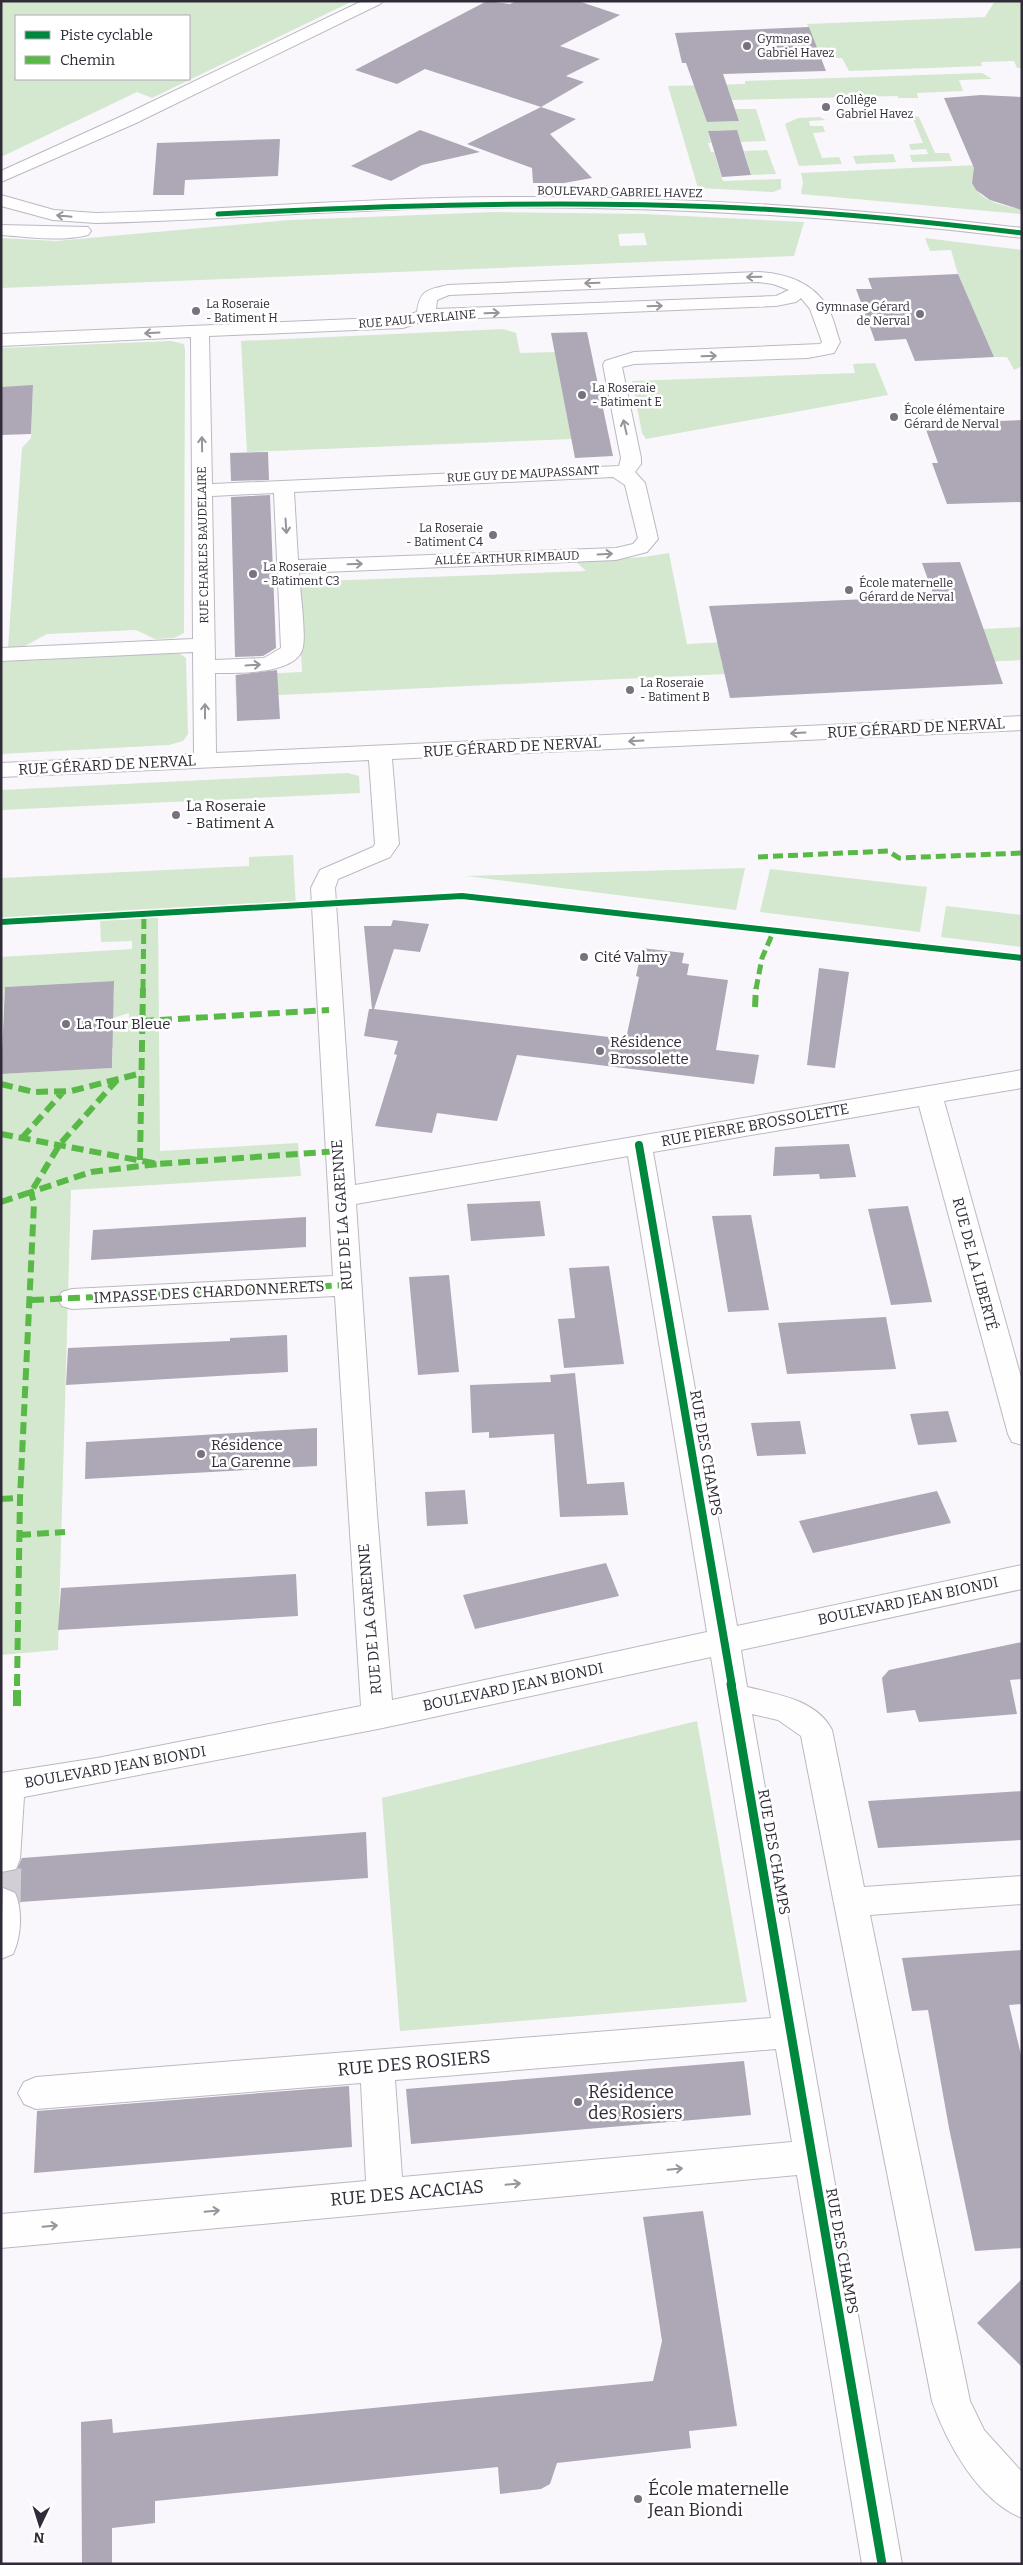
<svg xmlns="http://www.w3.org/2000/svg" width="1023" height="2565" viewBox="0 0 1023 2565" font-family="Bitter,serif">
<rect width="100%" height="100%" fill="#f9f7fc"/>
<path fill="#d4e7cf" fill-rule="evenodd" d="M 1,1 L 353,1 L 152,98 L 137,92 L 1,157 ZM 189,16 L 189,79 L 16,79 L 16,16 Z
M 995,1 L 1022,1 L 1022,68 L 1017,68 L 1014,61 L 981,62 L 982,66 L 849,71 L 842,58 L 821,58 L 807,24 L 985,17 Z
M 982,73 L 992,79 L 959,80 L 963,91 L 917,93 L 918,98 L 899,98 L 897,96 L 732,100 L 728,89 L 698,90 L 709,122 L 739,121 L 735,109 L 756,109 L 766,141 L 741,142 L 736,130 L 708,131 L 711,143 L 708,143 L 711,152 L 714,152 L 723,181 L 781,179 L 781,189 L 773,192 L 698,188 L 668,86 L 745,84 L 745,81 Z
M 904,113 L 919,117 L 935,153 L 949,153 L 952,161 L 912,162 L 910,155 L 928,154 L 926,149 L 911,150 L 909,144 L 923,143 L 912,116 L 895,117 Z
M 820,117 L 825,120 L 809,121 L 810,126 L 823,126 L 825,132 L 813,133 L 822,158 L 839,157 L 842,164 L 799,166 L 785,124 L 798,118 Z
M 767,150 L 776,174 L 751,175 L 744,151 Z
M 893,154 L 896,162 L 856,164 L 853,156 Z
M 978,165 L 972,180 C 976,201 1004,206 1022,209 L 1022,214 L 801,194 L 803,182 L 801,173 Z
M 497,212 L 644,214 L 804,222 L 794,256 L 1,288 L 1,238 L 56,241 L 290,220 ZM 644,233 L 647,245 L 620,246 L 618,234 Z
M 925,238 L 1022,250 L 1022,366 L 1014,370 L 1007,357 L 994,357 L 958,274 L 951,250 L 930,251 Z
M 503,329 L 516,333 L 520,353 L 555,352 L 572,439 L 247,452 L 241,341 Z
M 171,341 L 184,344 L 185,349 L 184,633 L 174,638 L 155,639 L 136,630 L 47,634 L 21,648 L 8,648 L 22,448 L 31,438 L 33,386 L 1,387 L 1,348 Z
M 875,363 L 888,395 L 646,439 L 642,433 L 632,381 L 855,373 L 853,364 Z
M 669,553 L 687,644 L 1022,627 L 1022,660 L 236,697 L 235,675 L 302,672 L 297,582 L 586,571 L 575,561 L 644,557 Z
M 169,653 L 180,654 L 186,658 L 188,734 L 183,741 L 169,745 L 1,754 L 1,662 Z
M 348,773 L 359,776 L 360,793 L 1,810 L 1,790 Z
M 293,855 L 296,907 L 158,915 L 160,1151 L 298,1143 L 301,1176 L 71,1190 L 58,1650 L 1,1655 L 1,1074 L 112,1068 L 113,1048 L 109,1048 L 110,1030 L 128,1032 L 129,1013 L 110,1019 L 111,1000 L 114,1000 L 114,981 L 5,987 L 1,1045 L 1,957 L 132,949 L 132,941 L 101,942 L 100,918 L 1,923 L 1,878 L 249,866 L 249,857 Z
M 745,868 L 736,910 L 466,876 Z
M 770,869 L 927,887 L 920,932 L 760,912 Z
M 946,906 L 1022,915 L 1022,947 L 941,937 Z
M 697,1721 L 747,2002 L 400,2031 L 382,1798 Z"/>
<path fill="#aea7b6" d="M 487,1 L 510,4 L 516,1 L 578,1 L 620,15 L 560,46 L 600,59 L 566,76 L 584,82 L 541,107 L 425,69 L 397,84 L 355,70 Z
M 809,27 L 826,71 L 723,74 L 739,121 L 707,122 L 686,63 L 682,63 L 675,33 Z
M 981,95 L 1022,97 L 1022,210 L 990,200 L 976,190 L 972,183 L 974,168 L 944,98 Z
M 541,107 L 576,119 L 550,134 L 592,178 L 564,183 L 533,183 L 532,168 L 467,144 Z
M 420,130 L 480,152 L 422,165 L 391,181 L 351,166 Z
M 737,130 L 751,175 L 722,177 L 708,131 Z
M 280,139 L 278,176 L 185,180 L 184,195 L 153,195 L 157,143 Z
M 958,274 L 994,357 L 915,361 L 906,339 L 875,341 L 856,289 L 872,289 L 868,278 Z
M 587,332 L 613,456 L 575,458 L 551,333 Z
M 33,385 L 31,434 L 1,435 L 1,387 Z
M 1022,420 L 1022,502 L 947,504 L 932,463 L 938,463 L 924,424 Z
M 268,452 L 269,480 L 231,481 L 230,453 Z
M 270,495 L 276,648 L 263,656 L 235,657 L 231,497 Z
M 960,562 L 1003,684 L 730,698 L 709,606 L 934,596 L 922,563 Z
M 277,670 L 280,719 L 237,721 L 236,675 Z
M 393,920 L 429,924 L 420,952 L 394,949 L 374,1009 L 626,1039 L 639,977 L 636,976 L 642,948 L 684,953 L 682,963 L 689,964 L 687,975 L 728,980 L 716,1050 L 759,1055 L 754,1084 L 517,1055 L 497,1121 L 437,1113 L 432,1133 L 375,1126 L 397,1055 L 394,1054 L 398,1041 L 364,1036 L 369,1009 L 372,1009 L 364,926 L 391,926 Z
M 819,968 L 849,972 L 835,1068 L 807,1065 Z
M 114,981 L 112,1068 L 1,1074 L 5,987 Z
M 849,1144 L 856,1177 L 820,1179 L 819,1174 L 773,1176 L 775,1147 Z
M 540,1201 L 545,1236 L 471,1241 L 467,1204 Z
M 908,1206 L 932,1302 L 891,1305 L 868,1209 Z
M 751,1215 L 769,1310 L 728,1312 L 712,1216 Z
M 306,1217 L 306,1247 L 91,1260 L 93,1230 Z
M 609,1266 L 624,1364 L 564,1368 L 558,1319 L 575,1318 L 569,1268 Z
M 449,1275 L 459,1372 L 418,1375 L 409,1277 Z
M 886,1317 L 896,1369 L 787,1374 L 778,1323 Z
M 287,1335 L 288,1372 L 66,1385 L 68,1348 L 230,1341 L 230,1338 Z
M 575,1373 L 587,1484 L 624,1482 L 628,1515 L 560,1517 L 554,1434 L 489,1438 L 489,1432 L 472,1433 L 470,1385 L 551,1382 L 550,1375 Z
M 948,1411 L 957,1442 L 918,1445 L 910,1414 Z
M 800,1421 L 806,1454 L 757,1456 L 751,1423 Z
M 317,1428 L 317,1466 L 85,1479 L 86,1442 Z
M 465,1490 L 468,1524 L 427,1526 L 425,1492 Z
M 937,1491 L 951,1523 L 813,1553 L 799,1521 Z
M 606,1563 L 619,1596 L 475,1629 L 463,1595 Z
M 296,1574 L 298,1616 L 58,1630 L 61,1588 Z
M 1022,1642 L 1022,1679 L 1010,1680 L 1017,1714 L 919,1722 L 915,1710 L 887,1713 L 882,1678 L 889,1670 Z
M 1022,1791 L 1022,1840 L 878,1848 L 868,1801 Z
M 366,1832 L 368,1878 L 20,1902 L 16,1891 L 4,1886 L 1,1888 L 1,1874 L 16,1871 L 22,1858 Z
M 1022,1950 L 1022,2004 L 1009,2005 L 1022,2059 L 1022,2248 L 975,2251 L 949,2128 L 928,2010 L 912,2011 L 902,1958 Z
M 744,2061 L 751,2115 L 411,2144 L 406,2089 Z
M 349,2086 L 352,2147 L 34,2173 L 37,2111 Z
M 703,2211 L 737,2426 L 689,2431 L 691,2448 L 557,2463 L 550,2484 L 541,2489 L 500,2494 L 498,2467 L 155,2501 L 155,2523 L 112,2528 L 112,2564 L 82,2564 L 81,2422 L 112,2419 L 113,2433 L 653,2381 L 662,2341 L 643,2217 Z
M 1022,2279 L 1022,2367 L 977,2323 Z"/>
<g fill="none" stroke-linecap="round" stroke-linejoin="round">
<path stroke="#d1ced5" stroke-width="35" stroke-dasharray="35 18" stroke-linecap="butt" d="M 3,1903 L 4,1859"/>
<g stroke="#bcb8c1" stroke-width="2">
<path id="minor" d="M 362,1 L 383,1 L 380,4 L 134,124 L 1,182 L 1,171 L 122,116 Z
M 1,195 L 54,210 L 96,213 C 211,210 326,201 441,198 C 635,193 829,205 1022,228 L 1022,238 C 829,215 635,204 441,208 C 326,211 211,220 96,223 L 53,220 L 1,206 Z
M 1,225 L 88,227 L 91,231 L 88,235 C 60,242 29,237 1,235 Z
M 758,272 C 786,273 814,283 828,308 C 834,319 836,331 840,342 L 834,353 L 808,358 L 634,364 L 622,367 L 641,458 L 641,464 L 635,472 L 645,483 L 658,539 L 647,552 L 616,560 L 299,573 C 300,591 306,631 303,647 C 298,675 236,673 215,673 L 216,753 L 1022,716 L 1022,730 L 392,759 L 399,844 L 390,857 L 338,879 L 335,888 L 355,1185 L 1022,1070 L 1022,1088 L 944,1101 L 1022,1381 L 1022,1445 L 1012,1442 L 1008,1434 L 919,1106 L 653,1152 L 737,1626 L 1022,1565 L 1022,1589 L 741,1650 L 747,1687 C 777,1694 817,1700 832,1730 L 864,1887 L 1022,1876 L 1022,1904 L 870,1915 L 970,2401 L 984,2430 L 1022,2472 L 1022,2518 C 978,2500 947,2444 932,2401 L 801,1736 L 778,1720 L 752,1714 L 902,2564 L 862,2564 L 797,2175 L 1,2248 L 1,2214 L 366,2181 L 361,2083 L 36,2109 L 24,2104 L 18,2093 L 24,2082 L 36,2077 L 771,2018 L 711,1657 L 378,1729 L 24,1797 L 20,1859 L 16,1869 L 1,1872 L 1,1773 L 97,1758 L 361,1706 L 335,1296 L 72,1309 L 62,1306 L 58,1299 L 62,1292 L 72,1289 L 333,1276 L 311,888 L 320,870 L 373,847 L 375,844 L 369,760 L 1,777 L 1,763 L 194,754 L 193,652 L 1,661 L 1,648 L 193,639 L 191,337 L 1,346 L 1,334 L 402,317 L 417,312 C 420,289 428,290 448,285 ZM 758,282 L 773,284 L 789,290 L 776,296 L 436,309 L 437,300 L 449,295 ZM 801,298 L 810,309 L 822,342 L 820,344 L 634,352 L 605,361 L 603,365 L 621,458 L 619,466 L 212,484 L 209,336 L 403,328 L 427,320 L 776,306 L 796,302 ZM 613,477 L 625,485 L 638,538 L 633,544 L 616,548 L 298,560 L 294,492 ZM 274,493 L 281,648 L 264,658 L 215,660 L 212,496 ZM 628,1156 L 707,1632 L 392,1700 L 377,1514 L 356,1204 ZM 776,2049 L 792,2142 L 402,2177 L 395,2080 Z
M 3,1888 L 15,1893 C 23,1910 21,1937 13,1954 L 1,1959 Z"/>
</g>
<use href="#minor" fill="#fefeff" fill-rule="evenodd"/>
<path stroke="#58b947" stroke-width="5" stroke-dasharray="10 5" stroke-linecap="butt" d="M 758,857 L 888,851 L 899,858 L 1022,853
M 143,989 L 144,913
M 756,989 L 762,958 L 774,930"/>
<path stroke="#58b947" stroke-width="6" stroke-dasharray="12 6" stroke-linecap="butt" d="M 755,1007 L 756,988
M 142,1021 L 329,1010
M 1,1084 L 34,1092 L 71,1091 L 142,1073
M 1,1134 L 158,1164 L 339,1151
M 22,1138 L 63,1092
M 140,1160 L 143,988
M 1,1202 L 31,1192 L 60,1144 L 117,1080
M 32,1300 L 347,1285
M 1,1499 L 20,1498
M 19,1535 L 65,1532
M 17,1686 L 20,1498 L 34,1203 L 31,1192 L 91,1172 L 158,1164"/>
<path stroke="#58b947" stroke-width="8" stroke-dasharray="16 8" stroke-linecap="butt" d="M 17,1706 L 17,1684"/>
<g stroke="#fff" stroke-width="7">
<path id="cycleway-far3" d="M 218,214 C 385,205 552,200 720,207 C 821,211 921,221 1022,233"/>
</g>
<g stroke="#fff" stroke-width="9">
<path id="cycleway-far2" d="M 1,922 L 462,896 L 1022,958"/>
</g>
<g stroke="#fff" stroke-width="11">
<path id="cycleway-far1" d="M 639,1145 L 732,1686"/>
</g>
<g stroke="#fff" stroke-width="12">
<path id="cycleway" d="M 731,1684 L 882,2564"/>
</g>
<use href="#cycleway-far3" stroke="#00873e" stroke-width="5"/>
<use href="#cycleway-far2" stroke="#00873e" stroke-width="6"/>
<use href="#cycleway-far1" stroke="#00873e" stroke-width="8"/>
<use href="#cycleway" stroke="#00873e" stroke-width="9"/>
</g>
<defs><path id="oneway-shaft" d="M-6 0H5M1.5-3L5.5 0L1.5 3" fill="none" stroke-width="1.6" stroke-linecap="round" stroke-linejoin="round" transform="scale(1.25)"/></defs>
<g stroke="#98949c">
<use href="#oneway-shaft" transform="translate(64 216) rotate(-174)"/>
<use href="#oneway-shaft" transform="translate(754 277) rotate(179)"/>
<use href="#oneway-shaft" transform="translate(592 283) rotate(178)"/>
<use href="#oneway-shaft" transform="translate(655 306) rotate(-2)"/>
<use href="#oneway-shaft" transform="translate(492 313) rotate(-2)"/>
<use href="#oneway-shaft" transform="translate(152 333) rotate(177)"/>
<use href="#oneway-shaft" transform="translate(709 356) rotate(-2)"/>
<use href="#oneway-shaft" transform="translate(625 427) rotate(-103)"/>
<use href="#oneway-shaft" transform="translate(202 444) rotate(-91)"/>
<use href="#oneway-shaft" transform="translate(286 526) rotate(86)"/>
<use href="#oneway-shaft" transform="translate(605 554) rotate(-3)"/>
<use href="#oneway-shaft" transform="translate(355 564) rotate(-2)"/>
<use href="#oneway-shaft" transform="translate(253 665) rotate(-3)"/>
<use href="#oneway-shaft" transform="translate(205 711) rotate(-90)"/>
<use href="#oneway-shaft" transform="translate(798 733) rotate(177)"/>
<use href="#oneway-shaft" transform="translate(636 741) rotate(177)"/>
<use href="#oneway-shaft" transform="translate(675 2169) rotate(-5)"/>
<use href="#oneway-shaft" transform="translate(513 2184) rotate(-5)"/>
<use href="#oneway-shaft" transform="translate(212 2211) rotate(-5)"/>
<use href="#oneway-shaft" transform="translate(50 2226) rotate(-5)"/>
</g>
<g fill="#77727d" stroke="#fff" stroke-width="2">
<circle cx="747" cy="46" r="5"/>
<circle cx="826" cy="107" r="5"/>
<circle cx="196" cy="311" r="5"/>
<circle cx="920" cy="314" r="5"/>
<circle cx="582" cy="395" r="5"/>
<circle cx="894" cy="417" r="5"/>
<circle cx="493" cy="535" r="5"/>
<circle cx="253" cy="574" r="5"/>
<circle cx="849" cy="590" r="5"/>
<circle cx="630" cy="690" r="5"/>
<circle cx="176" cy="815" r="5"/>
<circle cx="584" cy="957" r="5"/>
<circle cx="66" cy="1024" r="5"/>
<circle cx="600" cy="1051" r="5"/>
<circle cx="201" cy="1454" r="5"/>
<circle cx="578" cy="2102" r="5"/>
<circle cx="638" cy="2499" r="5"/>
</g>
<g text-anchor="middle" stroke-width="5" stroke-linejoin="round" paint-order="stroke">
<g font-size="12" fill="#312b38" stroke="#fff" text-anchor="start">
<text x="757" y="43">Gymnase<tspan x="757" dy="14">Gabriel Havez</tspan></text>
<text x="836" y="104">Collège<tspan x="836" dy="14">Gabriel Havez</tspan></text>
<text x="206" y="308">La Roseraie<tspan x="206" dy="14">- Batiment H</tspan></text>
<text x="910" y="311" text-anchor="end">Gymnase Gérard<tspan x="910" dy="14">de Nerval</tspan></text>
<text x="592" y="392">La Roseraie<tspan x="592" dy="14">- Batiment E</tspan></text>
<text x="904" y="414">École élémentaire<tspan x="904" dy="14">Gérard de Nerval</tspan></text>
<text x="483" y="532" text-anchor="end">La Roseraie<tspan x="483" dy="14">- Batiment C4</tspan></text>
<text x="263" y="571">La Roseraie<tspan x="263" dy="14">- Batiment C3</tspan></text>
<text x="859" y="587">École maternelle<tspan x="859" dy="14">Gérard de Nerval</tspan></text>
<text x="640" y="687">La Roseraie<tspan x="640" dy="14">- Batiment B</tspan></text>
</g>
<g font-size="12" fill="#312b38" stroke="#fff">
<text transform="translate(620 192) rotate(1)" y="4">BOULEVARD GABRIEL HAVEZ</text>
<text transform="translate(417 319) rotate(-5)" y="4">RUE PAUL VERLAINE</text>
<text transform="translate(523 474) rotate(-3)" y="4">RUE GUY DE MAUPASSANT</text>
<text transform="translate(203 545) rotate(-91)" y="4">RUE CHARLES BAUDELAIRE</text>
<text transform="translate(507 558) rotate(-2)" y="4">ALLÉE ARTHUR RIMBAUD</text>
</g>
<g font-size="15" fill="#312b38" stroke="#fff">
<text transform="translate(916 728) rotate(-3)" y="5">RUE GÉRARD DE NERVAL</text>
<text transform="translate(512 747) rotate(-3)" y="5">RUE GÉRARD DE NERVAL</text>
<text transform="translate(107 765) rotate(-3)" y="5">RUE GÉRARD DE NERVAL</text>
<text transform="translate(755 1125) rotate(-10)" y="5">RUE PIERRE BROSSOLETTE</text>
<text transform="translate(342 1215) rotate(-94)" y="5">RUE DE LA GARENNE</text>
<text transform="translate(975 1264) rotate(75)" y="5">RUE DE LA LIBERTÉ</text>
<text transform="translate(209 1292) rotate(-3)" y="5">IMPASSE DES CHARDONNERETS</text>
<text transform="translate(706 1453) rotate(80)" y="5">RUE DES CHAMPS</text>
<text transform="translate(908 1601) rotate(-12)" y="5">BOULEVARD JEAN BIONDI</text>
<text transform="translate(370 1619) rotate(-95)" y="5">RUE DE LA GARENNE</text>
<text transform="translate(513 1687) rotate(-12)" y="5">BOULEVARD JEAN BIONDI</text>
<text transform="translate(115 1767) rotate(-10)" y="5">BOULEVARD JEAN BIONDI</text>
<text transform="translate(774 1852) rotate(80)" y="5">RUE DES CHAMPS</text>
<text transform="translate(842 2251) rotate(80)" y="5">RUE DES CHAMPS</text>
</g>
<g font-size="15" fill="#312b38" stroke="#fff" text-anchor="start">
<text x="186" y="811">La Roseraie<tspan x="186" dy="17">- Batiment A</tspan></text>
<text x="594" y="962">Cité Valmy</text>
<text x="76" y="1029">La Tour Bleue</text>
<text x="610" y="1047">Résidence<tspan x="610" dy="17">Brossolette</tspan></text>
<text x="211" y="1450">Résidence<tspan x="211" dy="17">La Garenne</tspan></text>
</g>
<g font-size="18" fill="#312b38" stroke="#fff">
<text transform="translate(414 2063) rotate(-5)" y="6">RUE DES ROSIERS</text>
<text transform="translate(407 2193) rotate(-5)" y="6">RUE DES ACACIAS</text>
</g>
<g font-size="18" fill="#312b38" stroke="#fff" text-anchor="start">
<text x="588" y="2098">Résidence<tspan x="588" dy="21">des Rosiers</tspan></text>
<text x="648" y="2495">École maternelle<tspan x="648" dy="21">Jean Biondi</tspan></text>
</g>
</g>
<rect width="1023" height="2565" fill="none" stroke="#312b38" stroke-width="5"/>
<rect x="15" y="15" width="175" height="65" fill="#ffffff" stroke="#adaaaf"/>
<rect x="25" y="31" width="25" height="8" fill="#00873e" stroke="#adaaaf"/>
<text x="60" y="40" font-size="15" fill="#312b38">Piste cyclable</text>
<rect x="25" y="56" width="25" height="8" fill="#58b947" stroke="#adaaaf"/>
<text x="60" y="65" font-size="15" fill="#312b38">Chemin</text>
<g transform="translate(40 2525) rotate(184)" stroke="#ffffff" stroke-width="4" paint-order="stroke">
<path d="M0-4L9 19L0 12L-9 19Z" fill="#312b38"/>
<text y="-8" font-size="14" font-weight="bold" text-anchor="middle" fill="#312b38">N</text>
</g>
</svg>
